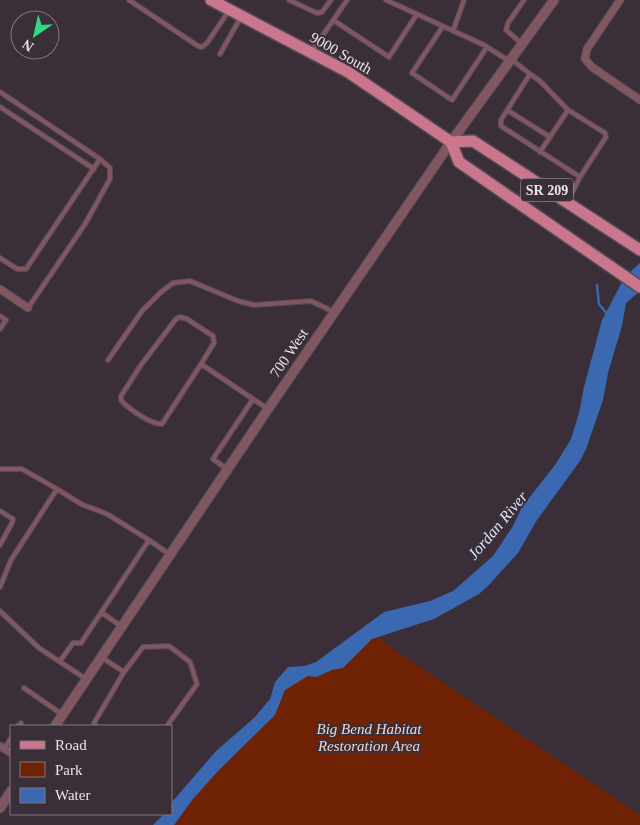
<svg xmlns="http://www.w3.org/2000/svg" width="640" height="825" viewBox="0 0 640 825" font-family="'Times New Roman',serif">
<rect width="100%" height="100%" fill="#3a2e39"/>
<path fill="#6f2204" d="M 373,633 L 396,651 L 640,815 L 640,825 L 169,825 L 291,679 Z"/>
<path fill="#3a68b1" d="M 640,263 L 640,291 L 626,303 L 622,326 L 608,373 L 603,400 L 586,449 L 580,461 L 537,520 L 518,553 L 488,586 L 479,594 L 434,619 L 372,639 L 343,668 L 332,670 L 316,677 L 308,676 L 285,690 L 275,715 L 219,770 L 193,799 L 174,825 L 153,825 L 164,814 L 171,814 L 172,802 L 216,751 L 254,718 L 270,699 L 275,682 L 288,667 L 304,666 L 316,662 L 384,612 L 430,601 L 453,591 L 493,556 L 513,526 L 522,507 L 555,465 L 571,439 L 579,413 L 584,387 L 602,320 L 621,284 L 626,276 Z"/>
<g fill="none" stroke-linecap="round" stroke-linejoin="round">
<path stroke="#3a68b1" stroke-width="2.5" d="M 597,285 L 599,304 L 608,315"/>
<g stroke="#564b55" stroke-width="6">
<path id="service" d="M 129,0 L 198,46 L 202,47 L 207,43 L 228,12
M 289,0 L 317,13 L 322,12 L 331,0
M 386,0 L 484,45 L 509,61
M 333,20 L 389,57 L 417,14
M 443,26 L 412,73 L 452,100 L 487,47
M 453,31 L 464,0
M 521,43 L 506,30 L 508,23 L 524,0
M 312,51 L 347,0
M 220,54 L 241,17
M 511,59 L 530,74 L 501,120 L 501,126 L 580,177 L 568,201
M 530,74 L 540,81 L 568,110 L 540,152
M 0,92 L 100,159 L 110,168 L 110,179 L 85,224 L 28,308
M 0,107 L 94,169
M 507,110 L 550,137
M 568,110 L 605,133 L 606,137 L 580,177
M 0,258 L 17,269 L 26,269 L 100,159
M 0,316 L 6,320 L 0,329
M 108,360 L 142,311 L 161,292 L 173,283 L 190,281 L 238,301 L 254,305 L 311,301 L 334,312
M 201,364 L 162,424 C 152,425 127,408 121,400 L 121,396 L 141,365 L 176,319 L 180,317 L 187,319 L 213,336 L 214,343 L 201,364 L 253,399
M 0,469 L 22,469 L 57,489 L 11,560 L 0,587
M 227,469 L 213,459 L 253,399 L 268,409
M 57,489 L 81,504 L 107,514 L 149,540
M 0,511 L 13,519 L 12,523 L 0,545
M 0,611 L 39,648 L 86,679
M 101,612 L 122,627
M 101,657 L 124,672
M 60,661 L 73,643 L 81,643 L 149,540 L 169,554
M 24,688 L 63,715
M 18,726 L 21,723
M 96,726 L 94,723 L 124,672 L 143,647 L 169,646 L 190,662 L 197,684 L 167,726
M 4,749 L 11,738"/>
</g>
<g stroke="#564b55" stroke-width="9">
<path id="minor" d="M 620,0 L 587,49 L 585,59 L 592,67 L 640,100
M 0,289 L 28,308
M 0,746 L 11,753"/>
</g>
<g stroke="#564b55" stroke-width="11">
<path id="tertiary" d="M 55,726 L 268,409 L 451,142 L 554,0
M 0,808 L 11,791"/>
</g>
<g stroke="#564b55" stroke-width="14">
<path id="primary" d="M 211,0 L 348,72 L 451,142 L 459,162 L 640,287
M 451,142 L 473,141 L 640,250"/>
</g>
<use href="#service" stroke="#805660" stroke-width="4"/>
<use href="#minor" stroke="#805660" stroke-width="7"/>
<use href="#tertiary" stroke="#805660" stroke-width="9"/>
<use href="#primary" stroke="#ca778d" stroke-width="11"/>
</g>
<g text-anchor="middle" stroke-width="4" stroke-linejoin="round" paint-order="stroke">
<rect fill="#3a2e39" stroke="#b6adb5" stroke-width="1" x="521" y="178.5" width="52" height="23" rx="4"/>
<g font-size="14" font-weight="bold" fill="#ebe3ea">
<text x="547" y="195">SR 209</text>
</g>
<g font-size="15" fill="#ebe3ea" stroke="#3a2e39">
<text transform="translate(341 53) rotate(30)" y="5">9000 South</text>
<text transform="translate(289 353) rotate(-56)" y="5">700 West</text>
</g>
<g font-size="15" font-style="italic" fill="#f0d6cd" stroke="#3a2e39">
<text x="369" y="734">Big Bend Habitat<tspan x="369" dy="17">Restoration Area</tspan></text>
</g>
<g font-size="16" font-style="italic" fill="#d6e3f8" stroke="#3a2e39">
<text transform="translate(497 525) rotate(-50)" y="6">Jordan River</text>
</g>
</g>
<rect x="10" y="725" width="162" height="90" fill="#3a2e39" stroke="#817680"/>
<rect x="20" y="741" width="25" height="8" fill="#ca778d" stroke="#817680"/>
<text x="55" y="750" font-size="15" fill="#ebe3ea">Road</text>
<rect x="20" y="762" width="25" height="15" fill="#6f2204" stroke="#817680"/>
<text x="55" y="775" font-size="15" fill="#ebe3ea">Park</text>
<rect x="20" y="788" width="25" height="15" fill="#3a68b1" stroke="#817680"/>
<text x="55" y="800" font-size="15" fill="#ebe3ea">Water</text>
<g transform="translate(35 35) rotate(214)"><circle r="24" fill="#3a2e39" stroke="#817680"/>
<path d="M0-4L9 19L0 12L-9 19Z" fill="#30d883"/>
<text y="-8" font-size="14" font-weight="bold" text-anchor="middle" fill="#ebe3ea">N</text>
</g>
</svg>
